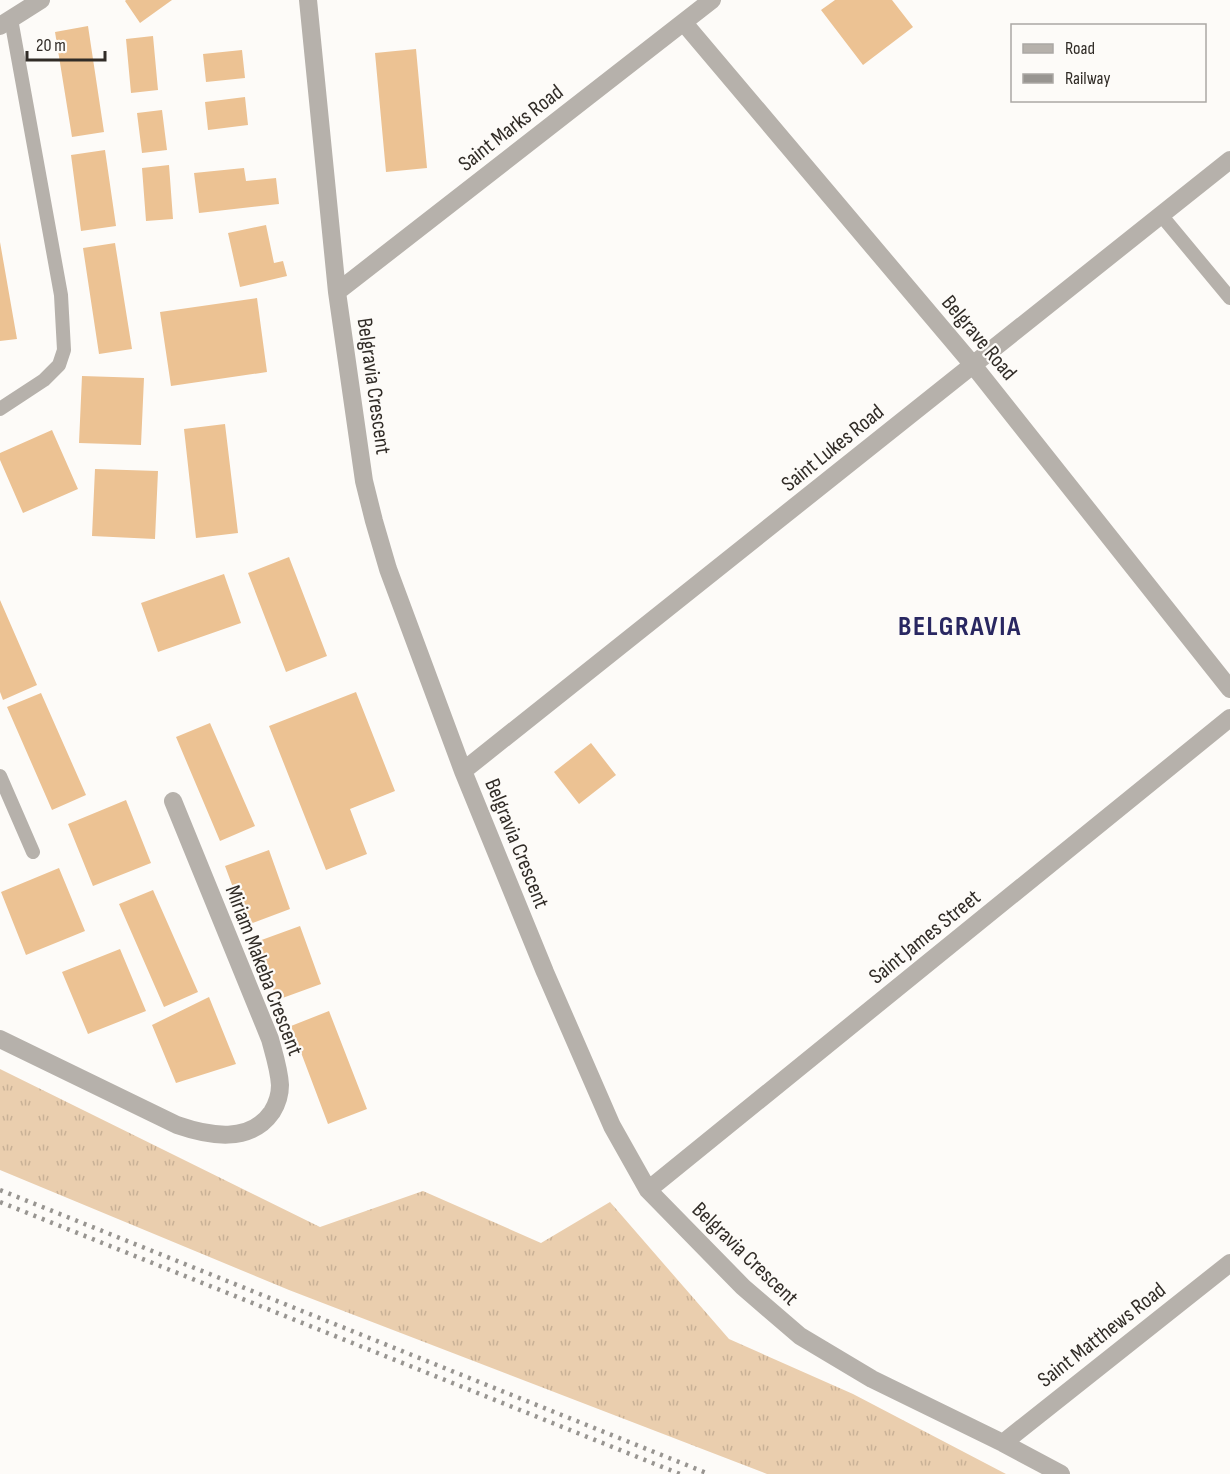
<svg xmlns="http://www.w3.org/2000/svg" width="1230" height="1474" viewBox="0 0 1230 1474" font-family="'Sofia Sans Condensed',sans-serif">
<defs>
<pattern id="grass-tufts" width="24" height="20" patternUnits="userSpaceOnUse" patternTransform="scale(1.5)"><rect width="24" height="20" fill="#eaceae"/><path d="M3 7l-1-3M5 7V3M7 7l1-3M15 17l-1-3M17 17v-4M19 17l1-3" fill="none" stroke="#c9b196"/></pattern>
</defs>
<rect width="100%" height="100%" fill="#fdfbf8"/>
<path fill="url(#grass-tufts)" d="M 0,1069 L 320,1227 L 423,1191 L 541,1243 L 610,1202 L 729,1339 L 853,1394 L 1006,1474 L 767,1474 L 289,1290 L 0,1170 Z"/>
<path fill="#ecc293" d="M 126,0 L 172,0 L 140,23 L 125,1 Z
M 835,0 L 892,0 L 913,27 L 863,65 L 821,10 Z
M 88,26 L 104,132 L 72,137 L 55,32 Z
M 153,36 L 158,90 L 131,93 L 126,39 Z
M 416,49 L 427,168 L 386,172 L 375,53 Z
M 242,50 L 245,78 L 206,82 L 203,54 Z
M 245,97 L 248,125 L 208,130 L 205,102 Z
M 162,110 L 167,150 L 142,153 L 137,113 Z
M 105,150 L 116,226 L 81,231 L 71,155 Z
M 169,165 L 173,219 L 146,221 L 142,168 Z
M 244,168 L 246,181 L 276,178 L 279,204 L 199,213 L 194,173 Z
M 266,225 L 274,263 L 283,261 L 287,276 L 240,287 L 228,233 Z
M 0,242 L 17,339 L 0,341 Z
M 115,243 L 132,349 L 99,354 L 83,248 Z
M 257,298 L 267,372 L 171,386 L 160,312 Z
M 82,376 L 144,378 L 141,445 L 79,443 Z
M 225,424 L 238,533 L 196,538 L 184,429 Z
M 52,430 L 78,489 L 23,513 L 0,460 L 0,453 Z
M 95,469 L 158,471 L 155,539 L 92,536 Z
M 289,557 L 327,656 L 286,672 L 248,573 Z
M 224,574 L 241,623 L 158,652 L 141,603 Z
M 0,600 L 37,685 L 3,700 L 0,692 Z
M 356,692 L 395,791 L 350,809 L 367,854 L 326,870 L 269,726 Z
M 41,693 L 86,795 L 52,810 L 7,707 Z
M 210,723 L 255,826 L 220,841 L 176,737 Z
M 591,743 L 616,775 L 579,804 L 554,772 Z
M 126,800 L 151,863 L 93,886 L 68,824 Z
M 269,850 L 290,909 L 247,925 L 225,866 Z
M 59,868 L 85,931 L 26,955 L 1,892 Z
M 153,890 L 198,992 L 164,1007 L 119,904 Z
M 300,926 L 321,984 L 277,1000 L 256,942 Z
M 120,949 L 146,1011 L 88,1034 L 62,972 Z
M 209,997 L 236,1064 L 176,1083 L 152,1025 Z
M 329,1011 L 367,1109 L 328,1124 L 291,1026 Z"/>
<g fill="none" stroke-linecap="round" stroke-linejoin="round">
<path stroke="#b6b1ab" stroke-width="14" d="M 1161,215 L 1230,298
M 0,409 L 44,380 L 59,365 L 64,350 L 61,295 L 11,19
M 0,776 L 33,852"/>
<path stroke="#b6b1ab" stroke-width="18" d="M 308,0 L 337,292 L 364,481 L 374,521 L 388,569 L 463,771 L 545,972 L 612,1126 L 648,1190 L 743,1287 L 800,1336 L 872,1379 L 1003,1443 L 1061,1474
M 684,23 L 973,365 L 1230,689
M 0,26 L 41,0
M 337,292 L 712,0
M 463,771 L 1230,160
M 0,1039 L 177,1125 C 209,1136 250,1144 272,1112 C 277,1104 280,1094 280,1085 C 279,1069 274,1054 270,1039 L 173,801
M 648,1190 L 1230,718
M 1003,1443 L 1230,1263"/>
<path stroke="#989591" stroke-width="4.5" stroke-dasharray="3 6" stroke-linecap="butt" d="M 0,1190 L 709,1474
M 0,1202 L 680,1474"/>
</g>
<g text-anchor="middle" stroke-width="4.5" stroke-linejoin="round" paint-order="stroke">
<g font-size="22" fill="#312c27" stroke="#fdfbf8">
<text transform="translate(510 127) rotate(-38)" y="8">Saint Marks Road</text>
<text transform="translate(980 337) rotate(50)" y="8">Belgrave Road</text>
<text transform="translate(375 386) rotate(82)" y="8">Belgravia Crescent</text>
<text transform="translate(832 447) rotate(-39)" y="8">Saint Lukes Road</text>
<text transform="translate(518 843) rotate(68)" y="8">Belgravia Crescent</text>
<text transform="translate(924 936) rotate(-39)" y="8">Saint James Street</text>
<text transform="translate(265 970) rotate(69)" y="8">Miriam Makeba Crescent</text>
<text transform="translate(746 1253) rotate(44)" y="8">Belgravia Crescent</text>
<text transform="translate(1101 1334) rotate(-38)" y="8">Saint Matthews Road</text>
</g>
<g font-size="28" font-weight="bold" letter-spacing="1.5" fill="#292761" stroke="#fdfbf8">
<text x="960" y="635">BELGRAVIA</text>
</g>
</g>
<rect x="1011" y="24" width="195" height="78" fill="#fdfbf8" stroke="#aba8a4" stroke-width="1.5"/>
<rect x="1023" y="44" width="30" height="9" fill="#b6b1ab" stroke="#aba8a4" stroke-width="1.5"/>
<text x="1065" y="54" font-size="18" fill="#312c27">Road</text>
<rect x="1023" y="74" width="30" height="9" fill="#989591" stroke="#aba8a4" stroke-width="1.5"/>
<text x="1065" y="84" font-size="18" fill="#312c27">Railway</text>
<path d="M27 51v9h78v-9" fill="none" stroke="#312c27" stroke-width="3"/>
<text x="36" y="51" font-size="18" fill="#312c27" stroke="#fdfbf8" stroke-width="4.5" paint-order="stroke">20 m</text>
</svg>
